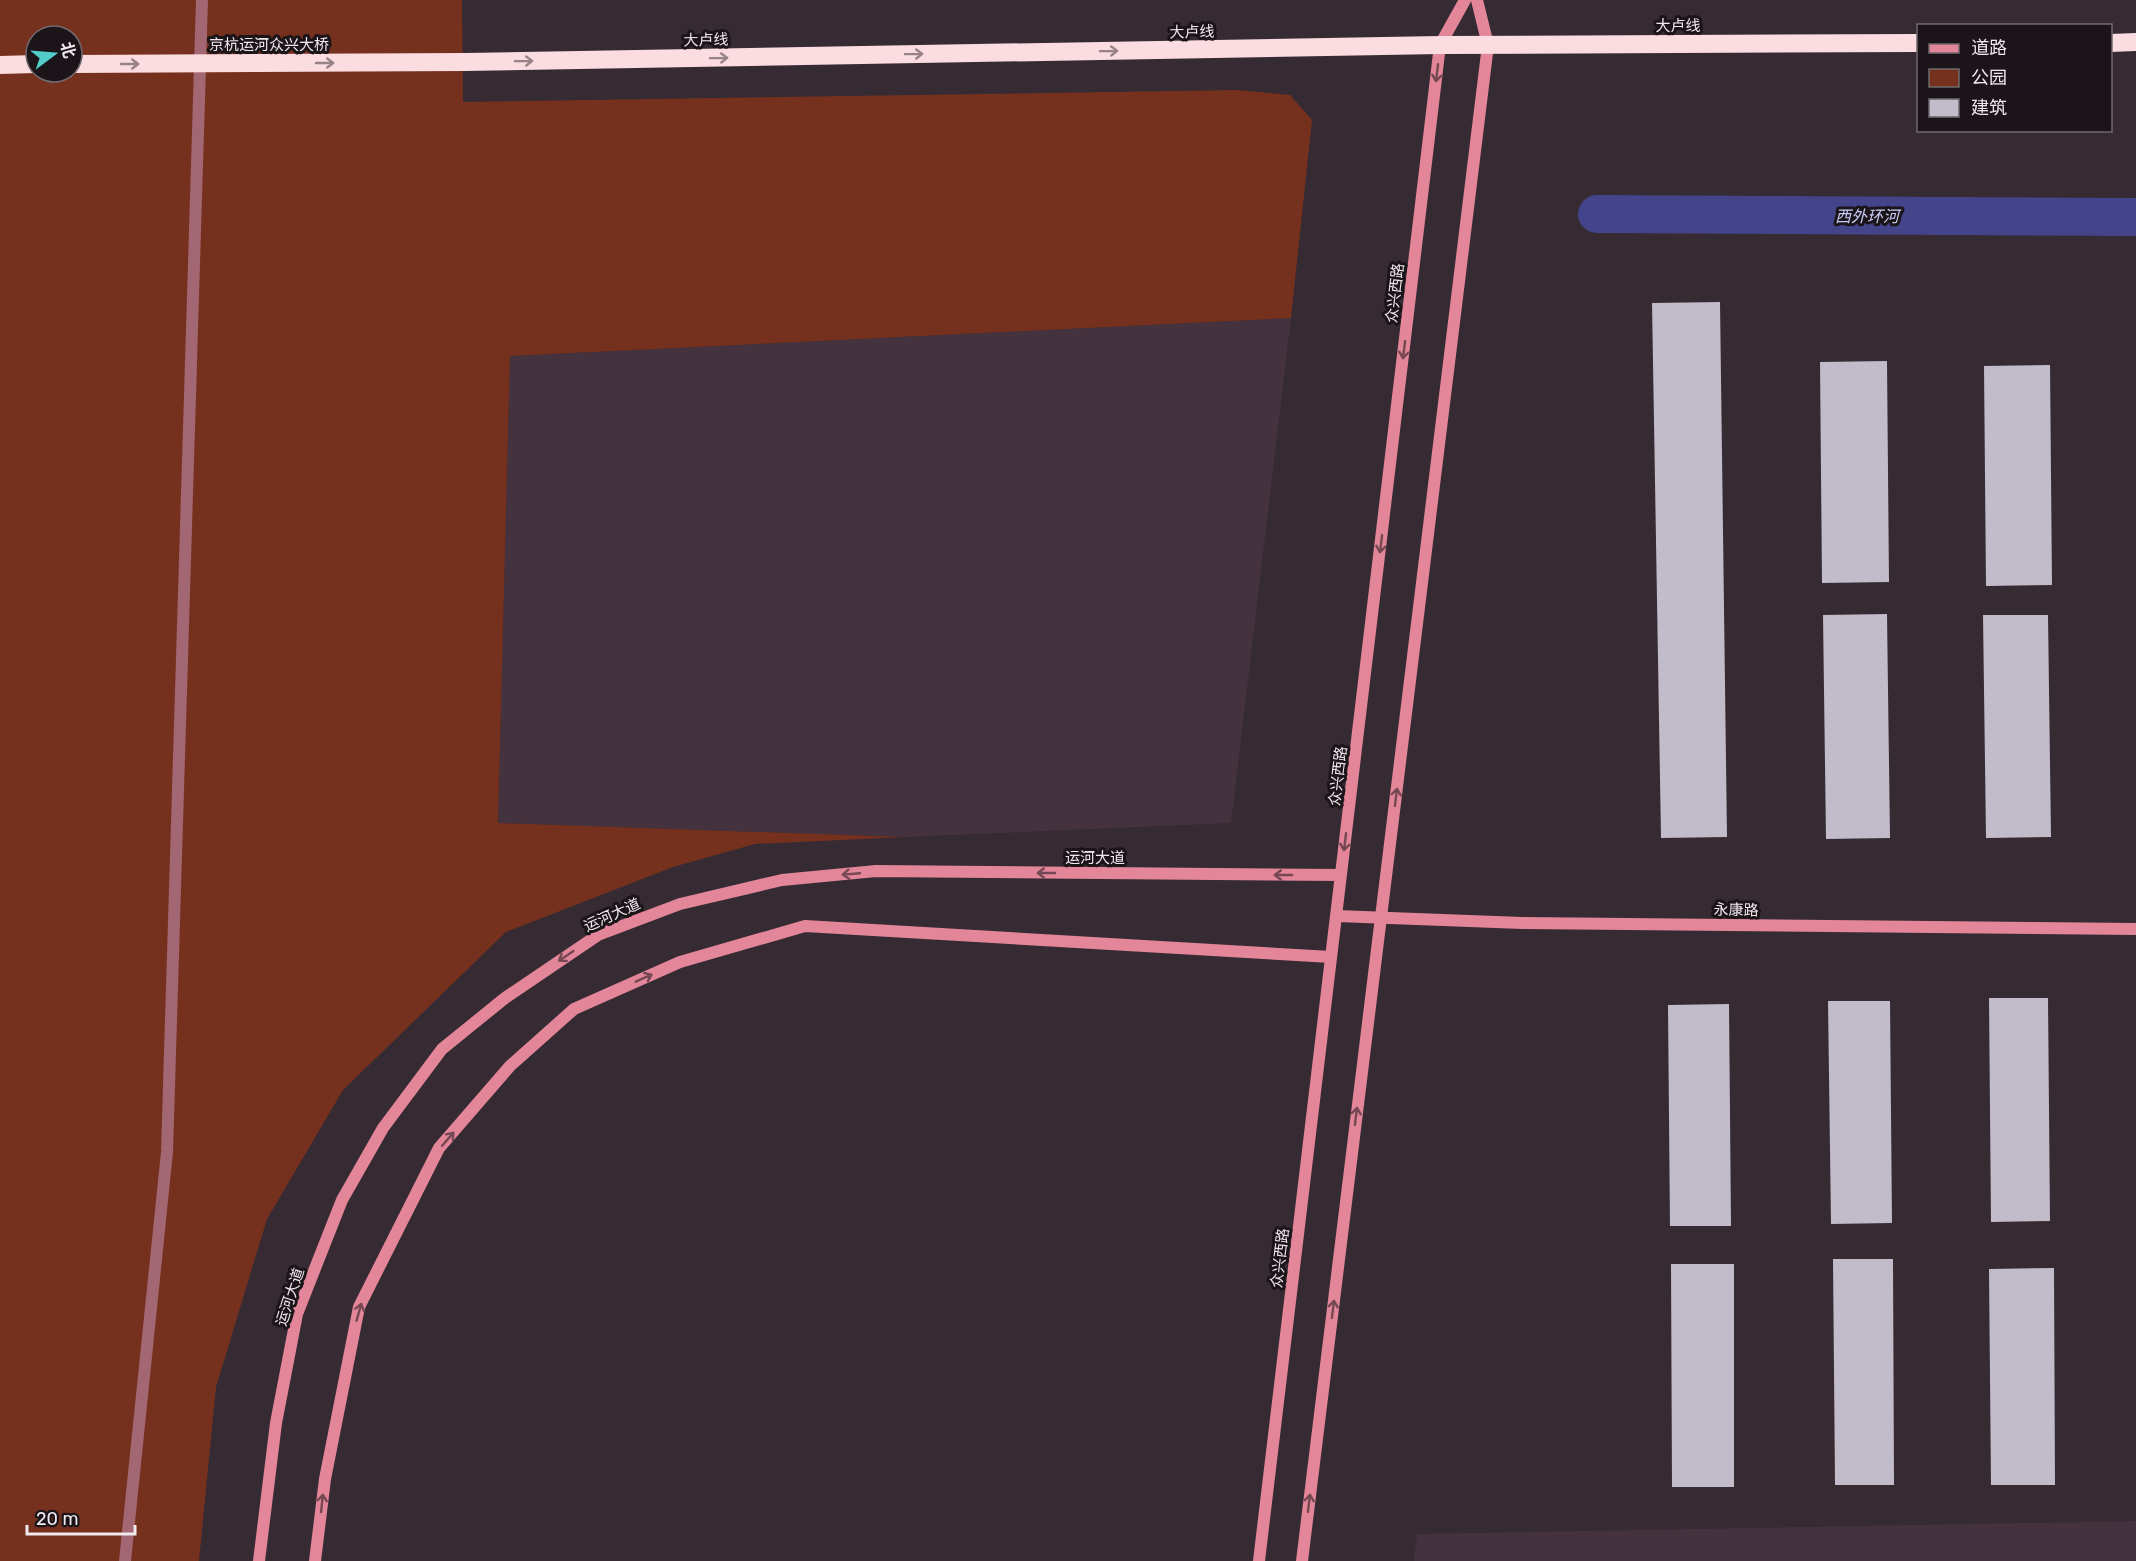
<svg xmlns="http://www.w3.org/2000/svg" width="2136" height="1561" viewBox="0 0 2136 1561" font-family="Rubik,'Noto Sans SC',sans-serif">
<rect width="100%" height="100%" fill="#362b33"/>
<path fill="#44333e" d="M 1291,318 L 1231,823 L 905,837 L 498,823 L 510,356 Z
M 2136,1521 L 2136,1561 L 1414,1561 L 1417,1534 Z"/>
<path fill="#76311e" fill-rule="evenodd" d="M 0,0 L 462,0 L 463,102 L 1238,90 L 1290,95 L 1312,120 L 1291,318 L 510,356 L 498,823 L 905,837 L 755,844 L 673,867 L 506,932 L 343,1090 L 267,1219 L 216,1387 L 199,1561 L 0,1561 ZM 36,36 L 72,36 L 72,72 L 36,72 Z"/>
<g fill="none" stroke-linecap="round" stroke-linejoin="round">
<path stroke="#43448a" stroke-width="38" d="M 1597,214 L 2136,217"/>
</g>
<path fill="#c2bbc9" d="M 1720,302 L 1727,837 L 1661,838 L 1652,303 Z
M 1887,361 L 1889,582 L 1822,583 L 1820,362 Z
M 2050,365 L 2052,585 L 1986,586 L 1984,366 Z
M 1887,614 L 1890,838 L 1826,839 L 1823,615 Z
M 1983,615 L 2048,615 L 2051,837 L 1986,838 Z
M 1989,998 L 2048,998 L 2050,1221 L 1991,1222 Z
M 1828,1001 L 1890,1001 L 1892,1223 L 1831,1224 Z
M 1729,1004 L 1731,1226 L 1670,1226 L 1668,1005 Z
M 1833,1259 L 1893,1259 L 1894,1485 L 1835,1485 Z
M 1671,1264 L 1734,1264 L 1734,1487 L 1672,1487 Z
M 2054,1268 L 2055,1485 L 1991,1485 L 1989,1269 Z"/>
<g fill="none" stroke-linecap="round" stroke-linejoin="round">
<path stroke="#a36773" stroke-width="12" d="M 125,1561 L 167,1152 L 202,0"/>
<path stroke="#e48699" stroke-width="12" d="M 1337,916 L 1522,923 L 2136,929
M 259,1561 L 276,1423 L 297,1314 L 342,1200 L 383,1128 L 442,1049 L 505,998 L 598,935 L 680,904 L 782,880 L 876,871 L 1341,875
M 315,1561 L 325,1479 L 359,1307 L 439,1148 L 510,1066 L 574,1009 L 680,962 L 805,926 L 1331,957
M 1259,1561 L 1440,45 L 1465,0
M 1302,1561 L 1488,45 L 1477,0"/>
<path stroke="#fbdce1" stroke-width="18" d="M 2110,43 L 2136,42
M 465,62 L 1440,45 L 1918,43
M 0,65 L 36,64"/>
<path stroke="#fbdce1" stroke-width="18" d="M 72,64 L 465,62"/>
</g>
<defs><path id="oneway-shaft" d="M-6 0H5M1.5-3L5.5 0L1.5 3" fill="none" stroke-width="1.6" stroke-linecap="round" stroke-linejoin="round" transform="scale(1.5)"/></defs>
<g stroke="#968287">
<use href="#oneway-shaft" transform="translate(1109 51) rotate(-1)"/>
<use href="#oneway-shaft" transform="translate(914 54) rotate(-1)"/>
<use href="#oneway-shaft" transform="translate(719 58) rotate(-1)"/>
<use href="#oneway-shaft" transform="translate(524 61) rotate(-1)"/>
<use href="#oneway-shaft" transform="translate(325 63)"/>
<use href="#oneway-shaft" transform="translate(130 64)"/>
</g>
<g stroke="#754853">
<use href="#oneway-shaft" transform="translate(1437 73) rotate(97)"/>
<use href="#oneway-shaft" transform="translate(1404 350) rotate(97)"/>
<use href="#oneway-shaft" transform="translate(1381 544) rotate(97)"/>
<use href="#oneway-shaft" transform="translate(1396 797) rotate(-83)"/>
<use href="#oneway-shaft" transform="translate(1345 842) rotate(97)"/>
<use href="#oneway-shaft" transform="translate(1046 873) rotate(-180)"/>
<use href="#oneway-shaft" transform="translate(851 874) rotate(175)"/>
<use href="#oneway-shaft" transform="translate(1283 875) rotate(-180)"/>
<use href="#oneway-shaft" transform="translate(566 956) rotate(146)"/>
<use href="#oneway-shaft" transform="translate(644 978) rotate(-24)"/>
<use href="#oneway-shaft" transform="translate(1356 1116) rotate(-83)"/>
<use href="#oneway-shaft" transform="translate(448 1139) rotate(-49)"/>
<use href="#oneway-shaft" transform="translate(1333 1309) rotate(-83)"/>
<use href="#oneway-shaft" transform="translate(359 1312) rotate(-74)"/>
<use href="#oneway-shaft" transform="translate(322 1503) rotate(-84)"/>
<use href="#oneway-shaft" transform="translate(1309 1503) rotate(-83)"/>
</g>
<g text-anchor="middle" stroke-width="6" stroke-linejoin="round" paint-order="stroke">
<g font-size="15" fill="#efe8ed" stroke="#1b1519">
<text x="1678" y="31">大卢线</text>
<text transform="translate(1192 32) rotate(-1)" y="5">大卢线</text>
<text transform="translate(706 40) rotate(-1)" y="5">大卢线</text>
<text x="269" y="50">京杭运河众兴大桥</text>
<text transform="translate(1395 293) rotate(-83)" y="5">众兴西路</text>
<text transform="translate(1338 776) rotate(-83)" y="5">众兴西路</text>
<text x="1095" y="863">运河大道</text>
<text transform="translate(1736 910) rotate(1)" y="5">永康路</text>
<text transform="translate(612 915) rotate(-24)" y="5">运河大道</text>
<text transform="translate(1280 1258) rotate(-83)" y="5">众兴西路</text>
<text transform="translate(290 1297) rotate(-72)" y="5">运河大道</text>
</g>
<g font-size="16" font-style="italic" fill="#c8cdf6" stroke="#1b1519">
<text x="1867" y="222">西外环河</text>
</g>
</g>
<rect x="1917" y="24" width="195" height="108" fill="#1b1519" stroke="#70696e" stroke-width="1.5"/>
<rect x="1929" y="44" width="30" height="9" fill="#e48699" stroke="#70696e" stroke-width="1.5"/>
<text x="1971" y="54" font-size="18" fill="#efe8ed">道路</text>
<rect x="1929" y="69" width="30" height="18" fill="#76311e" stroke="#70696e" stroke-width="1.5"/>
<text x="1971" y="84" font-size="18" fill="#efe8ed">公园</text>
<rect x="1929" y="99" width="30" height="18" fill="#c2bbc9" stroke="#70696e" stroke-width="1.5"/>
<text x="1971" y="114" font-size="18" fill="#efe8ed">建筑</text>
<g transform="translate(54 54) rotate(74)"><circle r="28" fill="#1b1519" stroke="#70696e" stroke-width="1.5"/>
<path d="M0-4.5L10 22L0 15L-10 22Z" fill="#53cdc9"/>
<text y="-9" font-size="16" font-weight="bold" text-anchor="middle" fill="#efe8ed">北</text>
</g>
<path d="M27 1525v9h108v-9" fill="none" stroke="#efe8ed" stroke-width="3"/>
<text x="36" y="1525" font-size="18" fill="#efe8ed" stroke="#1b1519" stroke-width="4.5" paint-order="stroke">20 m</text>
</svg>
